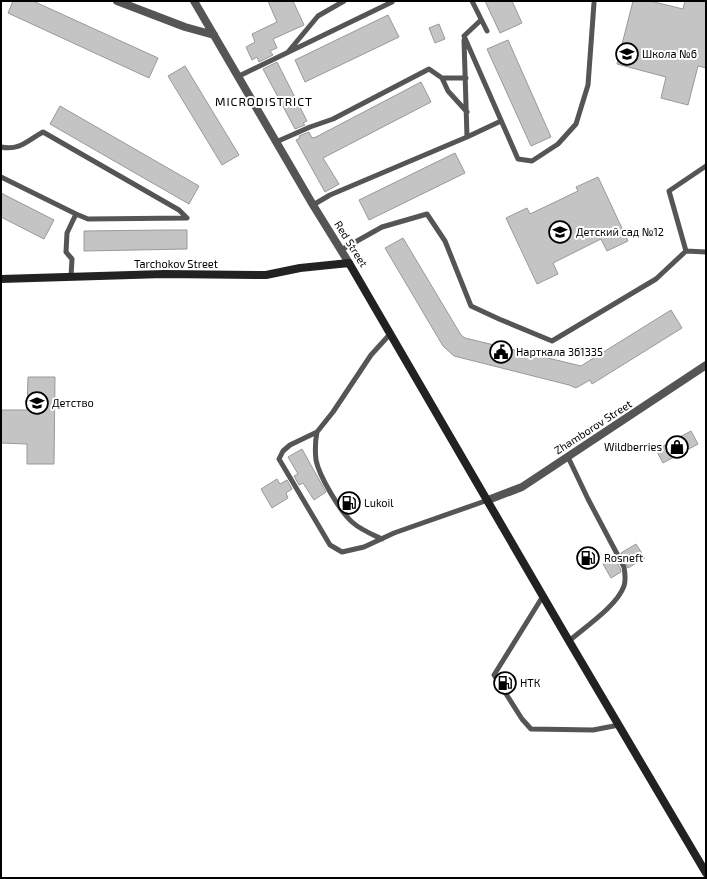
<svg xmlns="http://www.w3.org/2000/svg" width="707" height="879" viewBox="0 0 707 879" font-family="'Exo 2',sans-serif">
<rect width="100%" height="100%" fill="#fff"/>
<path fill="#c4c4c4" stroke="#999" d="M 13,1 L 33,1 L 158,58 L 149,78 L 8,13 Z
M 268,1 L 293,1 L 304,25 L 273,39 L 277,48 L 270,51 L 273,55 L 259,62 L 257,57 L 252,60 L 246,47 L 255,42 L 252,34 L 277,22 Z
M 485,1 L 512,1 L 522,23 L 500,33 Z
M 633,1 L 650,1 L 683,9 L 685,1 L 706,1 L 706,68 L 698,66 L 688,105 L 661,98 L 666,77 L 617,64 Z
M 388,15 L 399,37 L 305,82 L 295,60 Z
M 439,24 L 445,39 L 435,43 L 429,28 Z
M 508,40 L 551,137 L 531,146 L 487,49 Z
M 277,62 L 307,121 L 303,123 L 305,125 L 295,129 L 263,69 Z
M 185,66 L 239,155 L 222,165 L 168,76 Z
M 421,82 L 431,102 L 323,158 L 339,184 L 325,192 L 296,140 L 300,138 L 299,136 L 309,132 L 312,138 L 316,137 Z
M 60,106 L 199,186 L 189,204 L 50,124 Z
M 455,153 L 465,173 L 369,220 L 359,200 Z
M 598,177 L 628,241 L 607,251 L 601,239 L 553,263 L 558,274 L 537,284 L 506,218 L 527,208 L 530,214 L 578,191 L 576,187 Z
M 1,193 L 54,220 L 44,239 L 1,217 Z
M 166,230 L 187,230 L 187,249 L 84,251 L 84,231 Z
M 403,238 L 461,335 L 465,338 L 581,366 L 671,310 L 682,328 L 592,384 L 590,380 L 576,388 L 569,385 L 454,356 L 443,346 L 385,248 Z
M 28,377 L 55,377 L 54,464 L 27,464 L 27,444 L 1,443 L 1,410 L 27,410 Z
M 691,431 L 698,444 L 663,463 L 656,450 Z
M 302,449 L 326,492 L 314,500 L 303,483 L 299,485 L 294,476 L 298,474 L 288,457 Z
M 277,479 L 280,484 L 287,480 L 292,489 L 286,493 L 288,498 L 272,508 L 261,489 Z
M 636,544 L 645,558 L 628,568 L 621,553 Z
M 614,557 L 620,568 L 621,572 L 611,578 L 603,564 Z"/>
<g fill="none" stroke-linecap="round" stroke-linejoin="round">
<path stroke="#555" stroke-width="5" d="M 472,1 L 487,31
M 481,20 L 464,36 L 518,159 L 532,161 L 558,144 L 576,124 L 588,85 L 594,3
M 464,40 L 467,137
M 288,52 L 318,16 L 344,1
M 239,76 L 392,2
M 442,78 L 448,91 L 467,112
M 276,142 L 310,127 L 333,119 L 429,69 L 442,78 L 466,78
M 1,147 C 20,151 28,140 43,132 L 179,210 L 187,218 L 88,219 L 76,214 L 67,233 L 66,252 L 72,259 L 71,276
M 1,177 L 76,214
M 313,205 L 330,195 L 467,137 L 501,121
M 341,250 L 382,227 L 427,214 L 445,241 L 471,306 L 499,319 L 552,341 L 656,279 L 686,251 L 669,191 L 706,166
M 686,251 L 706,252
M 391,333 L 371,355 L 333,412 L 317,432 L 290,445 L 283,451 L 279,459 L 330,545 L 342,552 L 364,547 L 394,533 L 488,500
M 317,432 C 315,442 315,451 316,460 C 319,476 340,511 352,522 C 361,530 371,534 382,539
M 568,457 L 588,499 L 624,567 C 625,573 626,580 624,586 C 617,606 585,627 569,641
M 543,596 L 494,675 L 522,719 L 531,729 L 593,730 L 619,725"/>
<path stroke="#555" stroke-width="8" d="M 117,1 L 185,27 L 214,35
M 194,1 L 313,205 L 349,263
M 488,500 L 522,487 L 706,365"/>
<path stroke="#222" stroke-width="8" d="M 1,279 L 164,274 L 266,275 L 300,268 L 349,263 L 569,641 L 706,873"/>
</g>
<defs>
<g id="school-ring" transform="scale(1.15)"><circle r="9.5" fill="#fff" stroke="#000" stroke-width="1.5"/><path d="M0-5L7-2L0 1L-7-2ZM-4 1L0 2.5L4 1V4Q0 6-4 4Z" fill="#000"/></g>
<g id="civic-ring" transform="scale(1.15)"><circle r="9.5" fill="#fff" stroke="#000" stroke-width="1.5"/><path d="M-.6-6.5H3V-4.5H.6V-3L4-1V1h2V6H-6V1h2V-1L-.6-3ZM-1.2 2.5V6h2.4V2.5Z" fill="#000"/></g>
<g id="shop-ring" transform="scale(1.15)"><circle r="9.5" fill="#fff" stroke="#000" stroke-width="1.5"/><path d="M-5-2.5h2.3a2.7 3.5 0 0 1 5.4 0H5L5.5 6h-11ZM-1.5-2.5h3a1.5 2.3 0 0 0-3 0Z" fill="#000"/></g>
<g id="fuel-ring" transform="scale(1.15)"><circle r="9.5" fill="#fff" stroke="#000" stroke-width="1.5"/><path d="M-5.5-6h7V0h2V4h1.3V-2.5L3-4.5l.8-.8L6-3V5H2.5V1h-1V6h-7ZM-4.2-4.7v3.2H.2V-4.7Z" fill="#000"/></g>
</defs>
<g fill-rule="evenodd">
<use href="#school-ring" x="627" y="54"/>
<use href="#school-ring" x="560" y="232"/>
<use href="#civic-ring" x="501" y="352"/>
<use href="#school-ring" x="37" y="403"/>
<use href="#shop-ring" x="677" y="447"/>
<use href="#fuel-ring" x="349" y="503"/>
<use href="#fuel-ring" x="588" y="558"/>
<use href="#fuel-ring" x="505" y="683"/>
</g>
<g text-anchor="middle" stroke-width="4" stroke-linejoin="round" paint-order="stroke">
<g font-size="11" fill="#000" stroke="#fff" text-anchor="start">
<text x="642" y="58">Школа №6</text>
<text x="576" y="236">Детский сад №12</text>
<text x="516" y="356">Нарткала 361335</text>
<text x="52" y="407">Детство</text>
<text x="662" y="451" text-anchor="end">Wildberries</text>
<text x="364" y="507">Lukoil</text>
<text x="604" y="562">Rosneft</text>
<text x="520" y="687">НТК</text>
</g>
<g font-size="11" fill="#000" stroke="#fff">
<text transform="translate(351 244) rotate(58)" y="4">Red Street</text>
<text x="176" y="268">Tarchokov Street</text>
<text transform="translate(593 427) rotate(-33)" y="4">Zhamborov Street</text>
</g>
<g font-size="12" letter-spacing="1" fill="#000" stroke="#fff">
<text x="264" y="106">MICRODISTRICT</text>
</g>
</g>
<rect width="707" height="879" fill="none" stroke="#000000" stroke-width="4"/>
</svg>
